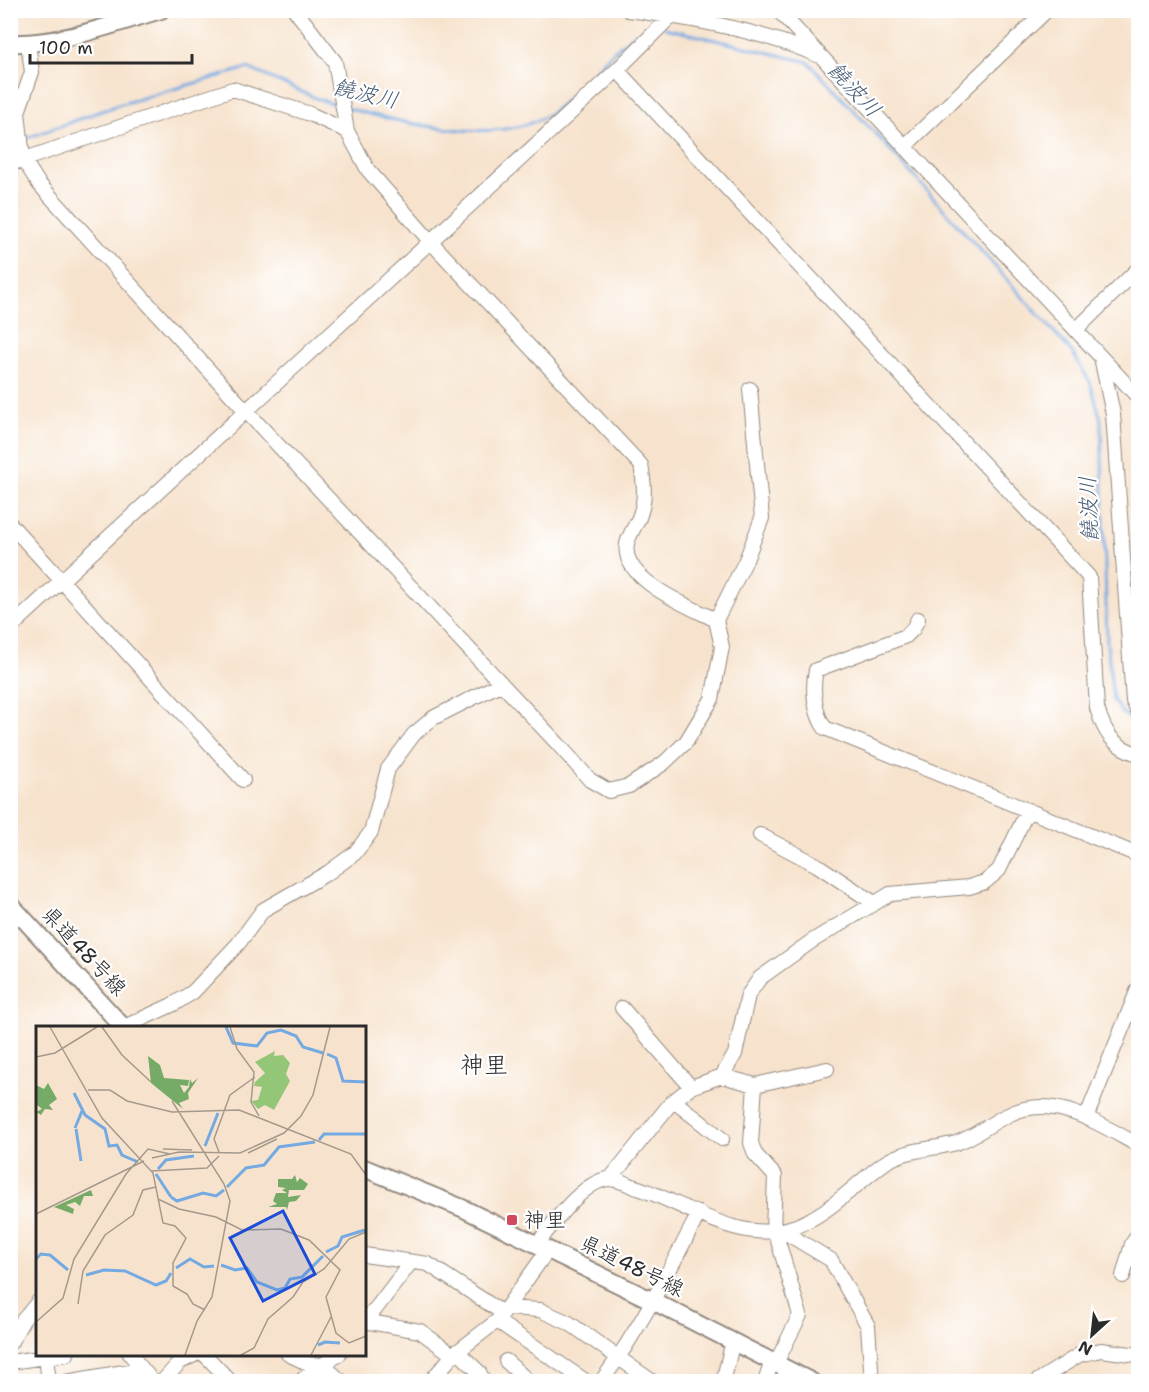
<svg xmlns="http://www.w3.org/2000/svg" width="1149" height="1392" viewBox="0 0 1149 1392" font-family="'Shantell Sans','Klee One',sans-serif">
<rect width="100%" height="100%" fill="#fff"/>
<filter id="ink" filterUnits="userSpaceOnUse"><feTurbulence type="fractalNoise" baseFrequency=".0167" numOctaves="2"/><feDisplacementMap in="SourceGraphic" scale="12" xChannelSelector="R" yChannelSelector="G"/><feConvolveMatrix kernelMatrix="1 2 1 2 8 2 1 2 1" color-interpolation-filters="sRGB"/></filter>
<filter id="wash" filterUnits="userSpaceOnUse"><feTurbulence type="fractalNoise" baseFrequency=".008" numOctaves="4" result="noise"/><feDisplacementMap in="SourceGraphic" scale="24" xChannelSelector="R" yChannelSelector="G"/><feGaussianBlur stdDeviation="1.35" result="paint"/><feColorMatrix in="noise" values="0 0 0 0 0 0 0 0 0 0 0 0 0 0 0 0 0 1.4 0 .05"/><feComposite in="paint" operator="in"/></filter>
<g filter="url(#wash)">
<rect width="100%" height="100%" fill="#f7e3cd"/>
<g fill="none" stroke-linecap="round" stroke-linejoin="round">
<path stroke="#74a9e1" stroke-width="3" d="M 665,28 L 808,62 L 875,133 L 1072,352 L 1090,382 L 1101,420 L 1107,642 L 1113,700 L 1123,713 L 1138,725
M 347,108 C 400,123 494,145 544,117 C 558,110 581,86 592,74 C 606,59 631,30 652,29
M 24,139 L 118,105 L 248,68 L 318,99 L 337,105"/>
</g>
</g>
<g filter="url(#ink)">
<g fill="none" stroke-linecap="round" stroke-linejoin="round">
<g stroke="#91877c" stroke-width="16">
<path id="minor" d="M 295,10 L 335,62 L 347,131 L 368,170 L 430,241 L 641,465 C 644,482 646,498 640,515 C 637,524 629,534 627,544 C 620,580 691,607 716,620
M 628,10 C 689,18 760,30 817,55
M 778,10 L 1138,397
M 28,44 L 32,72 L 18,112 L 23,159 L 39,184 L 246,411 L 558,744 L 590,780 L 609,791 L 629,786 L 664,763 L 686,742 L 712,699 L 722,647 L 716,620 L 746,560 L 762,518 L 750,389
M 617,70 L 1089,577 L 1097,708 C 1104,732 1113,747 1138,754
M 904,147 L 1047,10
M 10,164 L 233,89 L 310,114 L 347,131
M 1076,330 L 1138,269
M 1101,357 L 1113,414 L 1133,701 L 1138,712
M 10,524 L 243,780
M 918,619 L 913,629 L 906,636 L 816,670 C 812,688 814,713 825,728 L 1138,855
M 10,628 L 617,70 L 677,10
M 760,835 L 817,865 L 874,903
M 622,1008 L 691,1087
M 124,1027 L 174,1004 L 193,992 L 238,944 L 263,910 L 329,872 L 355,853 L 371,832 L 388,769 L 414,734 L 433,718 L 500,684
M 722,1076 L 755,1085 L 827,1069
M 755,1085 L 751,1143 L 755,1154 L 775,1176 L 773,1231
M 674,1101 L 722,1139
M 1086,1118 L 1138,989
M 610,1179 L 671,1103 L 691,1087 L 722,1076 L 735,1054 L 748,995 L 760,978 L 812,941 L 890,894 L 969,887 L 985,882 L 999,870 L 1028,810
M 781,1230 L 831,1260 L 868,1326 L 872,1382
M 775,1231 L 800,1315 L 776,1363
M 537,1245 C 550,1226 584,1180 609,1179 C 617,1179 628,1184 635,1187 C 684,1202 736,1244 790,1228 C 825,1218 854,1185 883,1164 C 904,1149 931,1150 956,1143 C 975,1137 990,1123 1008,1115 C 1053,1092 1099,1124 1138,1145
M 364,1255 L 428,1264 L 503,1313
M 1123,1276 L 1132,1244 L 1138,1235
M 507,1308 L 540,1310 L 569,1323 L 653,1382
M 364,1319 L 374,1311 L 411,1262
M 364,1321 L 420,1331 L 453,1355
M 497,1321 L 587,1382
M 10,1343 L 23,1320 L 38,1302
M 457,1351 L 479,1372 L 484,1382
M 130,1354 L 153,1382
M 204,1354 L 231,1382
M 288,1354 L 309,1364 L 323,1365 L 342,1382
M 46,1357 L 49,1382
M 506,1361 L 529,1382
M 10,1362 L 67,1354
M 66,1382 L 141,1369
M 162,1382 L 180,1362 L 196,1354
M 300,1382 C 313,1369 324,1365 339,1354
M 430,1382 L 453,1355 L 497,1321 L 548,1250
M 601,1382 C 640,1329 669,1271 699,1213
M 723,1382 L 731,1349 L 735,1342
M 765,1382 L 772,1361
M 1036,1382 L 1079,1355 L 1101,1350 L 1138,1355"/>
</g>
<g stroke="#91877c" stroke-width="20">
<path id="major" d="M 10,43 C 61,45 112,24 161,10
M 10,904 L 124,1028
M 364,1168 L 462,1208 L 653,1301 L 812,1382"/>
</g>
<use href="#minor" stroke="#fff" stroke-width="14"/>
<use href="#major" stroke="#fff" stroke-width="16"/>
</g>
</g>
<rect fill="#d1495b" stroke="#fff" stroke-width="2" x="506" y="1214" width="12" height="12" rx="3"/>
<g text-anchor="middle" stroke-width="4.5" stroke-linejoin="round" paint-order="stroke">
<g font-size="21" fill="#2b2b2b" stroke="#fff">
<text transform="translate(84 951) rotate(47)" y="7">県道48号線</text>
<text transform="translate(632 1266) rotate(26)" y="7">県道48号線</text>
</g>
<g font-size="21" fill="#2b2b2b" stroke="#fff" text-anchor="start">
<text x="524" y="1227">神里</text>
</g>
<g font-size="22" font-style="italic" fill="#485d74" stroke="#fff">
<text transform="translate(855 89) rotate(47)" y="8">饒波川</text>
<text transform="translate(366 93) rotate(13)" y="8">饒波川</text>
<text transform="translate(1088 509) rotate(-92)" y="8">饒波川</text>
</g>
<g font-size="24" fill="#2b2b2b" stroke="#fff">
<text x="484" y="1073">神里</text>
</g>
</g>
<g transform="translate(36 1026)">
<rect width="330" height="330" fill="#f7e3cd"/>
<path d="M 239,25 L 238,30 L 247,29 L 254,37 L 250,48 L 254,55 L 238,84 L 229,79 L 222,83 L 215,75 L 222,74 L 226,61 L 218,60 L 219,56 L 229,47 L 219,36 Z" fill="#93c676"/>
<path d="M 112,30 L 124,39 L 128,52 L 153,54 L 152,60 L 144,59 L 148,67 L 153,61 L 154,53 L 156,57 L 162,52 L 152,67 L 153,73 L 143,77 L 147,83 L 115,57 ZM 12,57 L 21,73 L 13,79 L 17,84 L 9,83 L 5,89 L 0,86 L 6,83 L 0,78 L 0,59 L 8,63 ZM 259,149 L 261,156 L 264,152 L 272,158 L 268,164 L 253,164 L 252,171 L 265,169 L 260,175 L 253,176 L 251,184 L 250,181 L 232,181 L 241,178 L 237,175 L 240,167 L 251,167 L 246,164 L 250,162 L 242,161 L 242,153 L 256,153 ZM 55,164 L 57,170 L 48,170 L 44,180 L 39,176 L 30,179 L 38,183 L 37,188 L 18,181 Z" fill="#76ab67"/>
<path fill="none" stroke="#74a9e1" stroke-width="3" d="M 190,1 L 197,17 L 221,20 L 231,7 L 245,4 L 260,10 L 267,21 L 287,27M 291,28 L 300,32 L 307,55 L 330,56M 38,67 L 49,89 L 69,103 L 73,120 L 81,119 L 86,129 L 102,136M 39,102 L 46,85M 40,103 L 45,135M 283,114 L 288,108 L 330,108M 169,120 L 182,87M 122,143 L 130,134 L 158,130M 120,148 L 135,171M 191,161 L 210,142 L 228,139 L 243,121 L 279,116M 135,171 L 141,175 L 167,167 L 180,170 L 188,164M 290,226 L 302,220 L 306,211 L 329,204M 0,233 L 5,228 L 14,229 L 32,244M 185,239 L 199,244 L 211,242 L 221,256 L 241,264 L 249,262 L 254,253 L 266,251 L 287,230M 140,242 L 154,233 L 168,241 L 178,240M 50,249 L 68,244 L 89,245 L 120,259 L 130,255 L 135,247M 282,319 L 289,316 L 304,317"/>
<path fill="none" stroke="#a5998c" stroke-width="1.5" d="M 14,1 L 66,92 L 117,147 L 127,197 L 139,200 L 150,212 L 137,237 L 137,260 L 151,268 L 157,278 L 169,284M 66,1 L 86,29 L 115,56M 194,1 L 201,23 L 218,46 L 215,76 L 223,90M 0,31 L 19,27 L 61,1M 52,64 L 74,64 L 91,75 L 136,86 L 203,84 L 315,128 L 330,149M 136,75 L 188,158 L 194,175 L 176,271 L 161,295 L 149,329M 127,123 L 156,124M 183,126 L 178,113 L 194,69 L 219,51M 212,127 L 241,113M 116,132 L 143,126 L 204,127 L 248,107 L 265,90 L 277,69 L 294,1M 115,145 L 171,142 L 183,130M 122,173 L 143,183 L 180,191 L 206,204 L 245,203 L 273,214 L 304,244 L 290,271 L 300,307 L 313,317 L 330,310M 0,188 L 108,135M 42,278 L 47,245 L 69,209 L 97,189 L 107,164 L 120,161M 0,296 L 27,272 L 38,233 L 90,148 L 112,123 L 134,128M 205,329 L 218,322 L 232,293 L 257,271 L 267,256 L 288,243 L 313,213 L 330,206M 275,329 L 295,291"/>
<path fill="#1d4ed8" fill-opacity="0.15" stroke="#1d4ed8" stroke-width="3" d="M 247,185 L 279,248 L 227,275 L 194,212 Z"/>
<rect width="330" height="330" fill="none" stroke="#2b2b2b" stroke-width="3"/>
</g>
<rect width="1149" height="1392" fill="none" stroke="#fff" stroke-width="36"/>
<g transform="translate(1092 1335) rotate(207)" stroke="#ffffff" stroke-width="4.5" paint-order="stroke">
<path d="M0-4.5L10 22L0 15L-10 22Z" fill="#2b2b2b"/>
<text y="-9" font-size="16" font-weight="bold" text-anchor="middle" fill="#2b2b2b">N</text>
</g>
<path d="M30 54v9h162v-9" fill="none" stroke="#2b2b2b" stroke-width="3"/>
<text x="39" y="54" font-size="18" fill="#2b2b2b" stroke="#ffffff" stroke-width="4.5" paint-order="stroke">100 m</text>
</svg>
